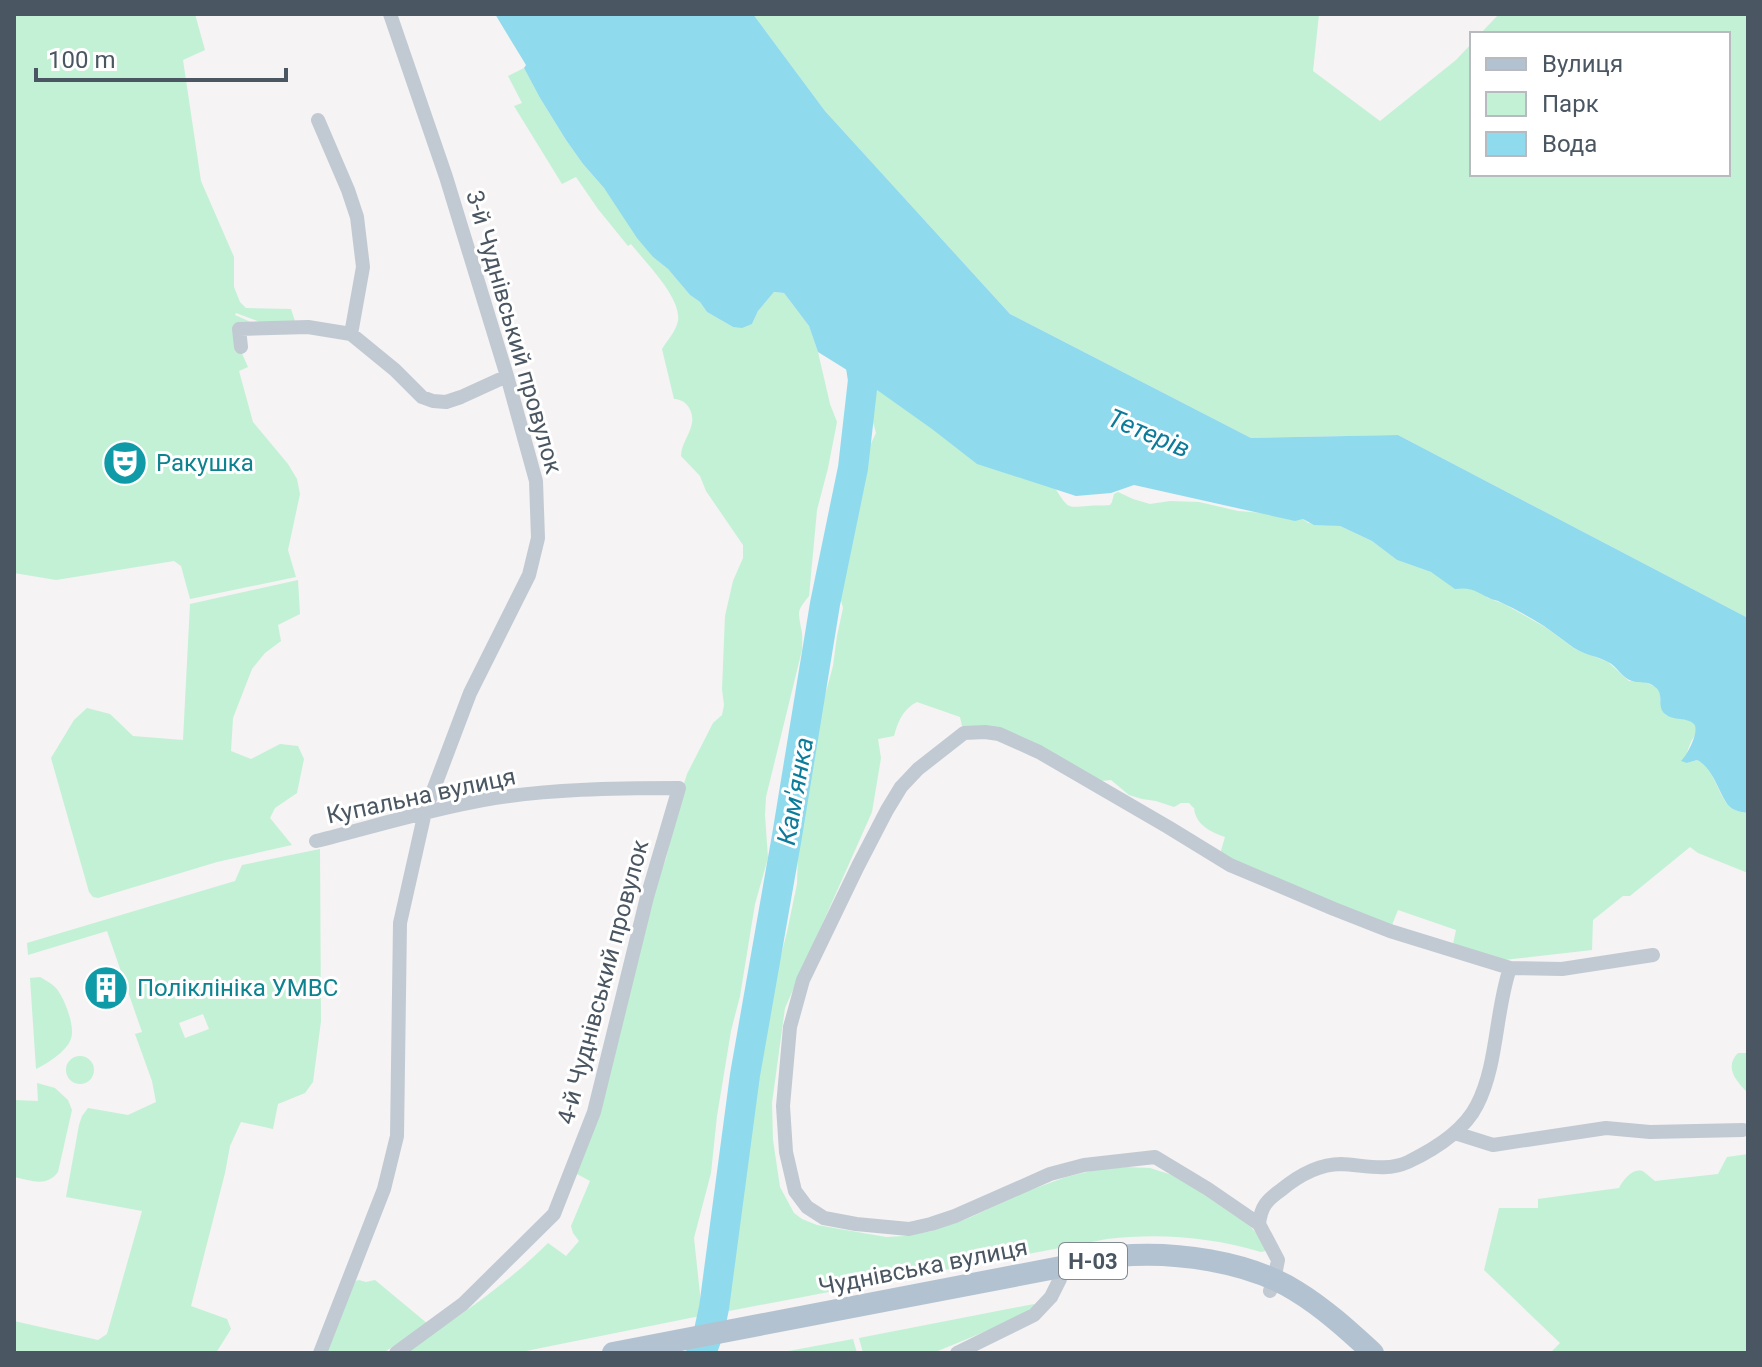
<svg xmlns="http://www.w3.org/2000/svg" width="1762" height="1367" viewBox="0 0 1762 1367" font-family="Roboto,sans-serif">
<rect width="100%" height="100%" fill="#f5f3f3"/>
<path fill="#c3f1d5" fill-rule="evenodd" d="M 14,14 L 195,14 L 205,50 L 183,60 L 201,181 L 234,257 L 234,287 L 240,302 L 246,308 L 291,309 L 295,321 L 260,322 L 236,313 L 235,315 L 253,323 L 236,340 L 248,367 L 239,371 L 253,422 L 288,464 L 297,479 L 300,494 L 288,550 L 296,577 L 190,599 L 181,566 L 174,561 L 56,580 L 14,573 Z
M 753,14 L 1319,14 L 1313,71 L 1380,121 L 1456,60 L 1472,43 L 1472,174 L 1728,174 L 1728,34 L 1480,34 L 1499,14 L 1748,14 L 1748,618 L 1398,435 L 1251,438 L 1010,314 L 825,111 Z
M 524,68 L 540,98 L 566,140 L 583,164 L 604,188 L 653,257 L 668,269 L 690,295 L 700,302 L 707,312 L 733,327 L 752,324 L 758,311 L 774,292 L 784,293 L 809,326 L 818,352 L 830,404 L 837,422 L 828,468 L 817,510 L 809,596 C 797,611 798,610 801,628 C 803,634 802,643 802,650 L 766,797 L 765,815 L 768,858 L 755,904 L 740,996 L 731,1031 L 717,1116 L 711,1173 L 694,1238 L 700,1294 L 700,1316 L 516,1353 L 402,1353 C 453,1321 505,1286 548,1243 L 566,1256 L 579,1241 L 573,1233 L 571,1226 L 590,1181 L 577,1174 L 577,1170 L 659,876 L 666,859 L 680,796 L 687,774 L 713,723 L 722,715 L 724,705 L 722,689 L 725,616 L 733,581 L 743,558 L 743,545 L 706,491 L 700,476 L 681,456 C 681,444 690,435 692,423 C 694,411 686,399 674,399 L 662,349 C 668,339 675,333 678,321 C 682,298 645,262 631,244 L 628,246 L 598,209 L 576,177 L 562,184 L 514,106 L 522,103 L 508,76 Z
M 871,378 L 1055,488 C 1068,508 1066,508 1088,506 C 1096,505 1102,506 1110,505 L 1112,502 L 1114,494 L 1118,492 L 1133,499 L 1150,504 L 1170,501 L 1199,502 L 1238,511 L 1263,513 L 1291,520 L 1303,519 L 1308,523 L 1340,526 L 1372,541 L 1397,560 L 1431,572 L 1460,588 L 1465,588 L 1479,591 L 1488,598 L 1504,604 L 1545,627 L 1575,649 L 1608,662 L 1629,681 L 1645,682 L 1658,688 L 1661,693 L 1660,700 L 1666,715 C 1673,718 1686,719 1691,721 C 1703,727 1693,737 1690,744 C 1687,751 1686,757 1687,763 L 1697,760 C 1718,771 1718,803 1735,810 C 1739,812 1744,812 1748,813 L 1748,873 L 1698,853 L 1690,847 L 1630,896 L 1623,896 L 1593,920 L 1592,950 L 1504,960 L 1453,944 L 1456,930 L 1398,910 L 1392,925 L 1339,905 L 1220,854 L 1225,837 C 1214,833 1201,828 1196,816 C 1191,803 1199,814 1189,803 L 1181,803 L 1174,807 L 1156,801 L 1142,799 L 1129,795 L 1111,780 L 1101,781 L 965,728 L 962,726 L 960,717 L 917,702 C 903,709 898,721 894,736 L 878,739 L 881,758 L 872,812 L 785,1008 L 772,1103 L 773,1140 L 780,1187 L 794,1213 L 802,1219 L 817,1225 L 886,1237 L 905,1236 L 932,1231 L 969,1218 L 1025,1192 L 1066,1177 L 1095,1170 L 1126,1167 L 1150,1168 L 1172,1175 L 1196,1189 L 1250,1226 L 1265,1243 L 1266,1251 L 1261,1252 C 1210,1237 1160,1233 1107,1239 L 729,1311 L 725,1276 L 738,1226 L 732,1203 L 741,1179 L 741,1170 L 735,1157 L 736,1144 L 745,1121 L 749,1115 L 749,1076 L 766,1021 L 770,998 L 787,932 L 797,884 L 798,853 L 795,840 L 803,785 L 803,770 L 810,737 L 821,710 L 833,666 L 837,636 L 843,608 L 838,589 L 843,583 L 847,562 L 846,539 L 848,515 L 859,492 L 867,452 L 876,433 L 873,422 Z
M 298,580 L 300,614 L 278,625 L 281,641 L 265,653 L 252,669 L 233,718 L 231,751 L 251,759 L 280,744 L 298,746 L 304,759 L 297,793 L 275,808 L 270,818 L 292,845 L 217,862 L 98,898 L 93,897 L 89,892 L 51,758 L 74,720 L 87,708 L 110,714 L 133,736 L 183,740 L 190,604 Z
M 320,849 L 321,1021 L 313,1082 L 305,1093 L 278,1104 L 273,1129 L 241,1122 L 230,1146 L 225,1173 L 191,1306 L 227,1319 L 231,1329 L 216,1353 L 14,1353 L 14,1321 L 98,1340 L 107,1334 L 142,1211 L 66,1197 L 79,1125 L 82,1116 L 88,1108 L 128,1115 L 156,1102 L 152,1081 L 135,1034 L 142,1032 L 107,931 L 28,955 L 27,943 L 235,881 L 242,865 ZM 203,1014 L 209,1029 L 185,1038 L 179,1023 Z
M 40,977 C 45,980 51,983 56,988 C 64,997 77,1029 70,1041 C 65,1052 47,1064 36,1069 L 30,978 Z
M 1738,1053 L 1748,1053 L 1748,1093 C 1736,1081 1724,1067 1738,1053 Z
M66 1070a14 14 0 1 1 28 0a14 14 0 1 1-28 0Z
M 37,1083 L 55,1088 L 68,1100 L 72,1110 L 58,1172 C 46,1188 31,1180 14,1177 L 14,1100 L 38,1101 Z
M 1748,1154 L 1748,1353 L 1550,1353 L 1560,1343 L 1484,1270 L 1499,1208 L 1538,1208 L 1538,1199 L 1619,1188 C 1623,1180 1634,1166 1644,1172 C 1648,1175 1651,1178 1655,1181 L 1718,1174 L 1727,1157 Z
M 359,1280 L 366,1282 L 375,1280 L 428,1324 L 383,1353 L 326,1353 L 352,1282 Z
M 1034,1304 L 1035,1307 L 1028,1314 L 933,1353 L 863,1353 L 859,1338 Z
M 853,1339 L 857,1353 L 778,1353 Z"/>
<path fill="#90daee" d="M 495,14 L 753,14 L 825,111 L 1010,314 L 1251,438 L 1398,435 L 1748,618 L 1748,813 C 1744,812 1739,812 1735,810 C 1720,805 1718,771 1697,760 L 1687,763 L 1681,761 C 1687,756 1700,731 1694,724 C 1687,717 1673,721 1665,714 C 1656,706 1665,694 1655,687 C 1647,680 1640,684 1632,681 C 1622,678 1617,666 1608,662 C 1597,656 1585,655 1574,648 C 1564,641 1554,633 1544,626 C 1530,617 1515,609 1500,602 C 1497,600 1492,600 1489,598 C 1475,591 1471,587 1455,589 L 1431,572 L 1397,560 L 1372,541 L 1340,526 L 1314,525 L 1303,519 L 1295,521 L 1134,485 L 1111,493 L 1076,496 L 977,464 L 932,429 L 863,380 L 818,352 L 809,326 L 784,293 L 774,292 L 758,311 L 752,324 L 742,328 L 733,327 L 707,312 L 700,302 L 690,295 L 668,269 L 653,257 L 637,238 L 604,188 L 583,164 L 566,140 L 540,98 L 524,68 L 526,65 Z"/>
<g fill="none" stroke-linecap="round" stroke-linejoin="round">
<path stroke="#90daee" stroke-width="30" d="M 701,1353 L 709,1331 L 714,1308 L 745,1075 L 787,836 L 825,604 L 853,468 L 863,380 L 857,341"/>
<path stroke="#c1cad2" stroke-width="14" d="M 318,120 L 348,190 L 357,217 L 363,267 L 351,334 L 395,370 L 422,397 L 433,401 L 446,402 L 461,397 L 507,376
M 241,347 L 239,329 L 308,327 L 351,334
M 316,841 C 372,827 427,810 483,800 C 548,789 614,788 679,788 L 647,897 L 594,1112 L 554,1214 L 463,1304 L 396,1353
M 1455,1133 L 1493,1145 L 1606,1128 L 1650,1132 L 1743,1130
M 1259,1224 C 1261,1206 1267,1200 1281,1190 C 1298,1176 1318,1164 1341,1164 C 1364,1165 1386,1172 1408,1162 C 1433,1150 1464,1131 1477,1105 C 1498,1064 1495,1012 1510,968
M 1270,1291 L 1274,1280 L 1278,1260 L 1259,1224 L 1208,1189 L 1155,1157 L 1084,1165 L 1050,1174 L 955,1216 L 931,1224 L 909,1229 L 856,1224 L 824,1218 L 807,1207 L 795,1191 L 786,1152 L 783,1106 L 790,1027 L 803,980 L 858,866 L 887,810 L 901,787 L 918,769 L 964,733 L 985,732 L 999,734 L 1039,752 L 1168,827 L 1230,865 L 1334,909 L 1390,931 L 1510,968 L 1562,969 L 1653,955
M 320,1353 L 384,1189 L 397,1136 L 400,923 L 425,812 L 470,693 L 529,575 L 538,538 L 536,481 L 507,376 L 446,177 L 390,14
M 957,1353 L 1034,1315 L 1051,1297 L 1060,1279"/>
<path stroke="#b3c2d1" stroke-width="22" d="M 613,1353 L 1118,1256 C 1174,1251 1248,1261 1296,1291 C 1324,1308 1349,1331 1373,1353"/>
</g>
<defs>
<g id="theatre-disc" transform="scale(2.3)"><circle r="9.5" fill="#0f9aa8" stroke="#fff"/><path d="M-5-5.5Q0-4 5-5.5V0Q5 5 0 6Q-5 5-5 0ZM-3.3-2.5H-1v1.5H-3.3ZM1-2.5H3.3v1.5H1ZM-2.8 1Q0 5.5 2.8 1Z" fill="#fff"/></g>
<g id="building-disc" transform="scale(2.3)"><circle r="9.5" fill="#0f9aa8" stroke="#fff"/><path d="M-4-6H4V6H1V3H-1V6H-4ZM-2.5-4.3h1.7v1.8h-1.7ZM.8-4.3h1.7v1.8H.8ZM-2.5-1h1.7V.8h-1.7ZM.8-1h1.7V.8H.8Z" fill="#fff"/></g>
</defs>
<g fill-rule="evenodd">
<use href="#theatre-disc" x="125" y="463"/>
<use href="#building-disc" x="106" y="988"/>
</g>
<g text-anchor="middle" stroke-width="6" stroke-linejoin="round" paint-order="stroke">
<rect fill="#fff" stroke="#808990" stroke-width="2" x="1059" y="1243" width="68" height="36" rx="6"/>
<g font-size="22" font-weight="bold" fill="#4a5661">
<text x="1093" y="1269">Н-03</text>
</g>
<g font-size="24" fill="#4a5661" stroke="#fff">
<text transform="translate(514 332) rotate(74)" y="8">3-й Чуднівський провулок</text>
<text transform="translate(421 796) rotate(-12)" y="8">Купальна вулиця</text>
<text transform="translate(603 982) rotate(-75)" y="8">4-й Чуднівський провулок</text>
<text transform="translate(923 1267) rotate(-11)" y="8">Чуднівська вулиця</text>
</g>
<g font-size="24" fill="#0d838f" stroke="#fff" text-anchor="start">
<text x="156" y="471">Ракушка</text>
<text x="137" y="996">Поліклініка УМВС</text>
</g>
<g font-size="26" font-style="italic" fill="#0c7c9b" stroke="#fff">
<text transform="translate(1149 433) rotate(23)" y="9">Тетерів</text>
<text transform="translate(795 791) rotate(-80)" y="9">Кам'янка</text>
</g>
</g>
<rect width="1762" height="1367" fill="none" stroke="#4a5661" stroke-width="32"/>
<rect x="1470" y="32" width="260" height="144" fill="#ffffff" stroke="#b7bbc0" stroke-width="2"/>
<rect x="1486" y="58" width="40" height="12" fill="#b3c2d1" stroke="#b7bbc0" stroke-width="2"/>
<text x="1542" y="72" font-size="24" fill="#4a5661">Вулиця</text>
<rect x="1486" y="92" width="40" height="24" fill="#c3f1d5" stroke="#b7bbc0" stroke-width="2"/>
<text x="1542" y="112" font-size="24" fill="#4a5661">Парк</text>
<rect x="1486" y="132" width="40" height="24" fill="#90daee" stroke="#b7bbc0" stroke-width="2"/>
<text x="1542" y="152" font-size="24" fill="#4a5661">Вода</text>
<path d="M36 68v12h250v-12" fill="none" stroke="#4a5661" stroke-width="4"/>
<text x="48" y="68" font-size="24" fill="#4a5661" stroke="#ffffff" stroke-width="6" paint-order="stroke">100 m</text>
</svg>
